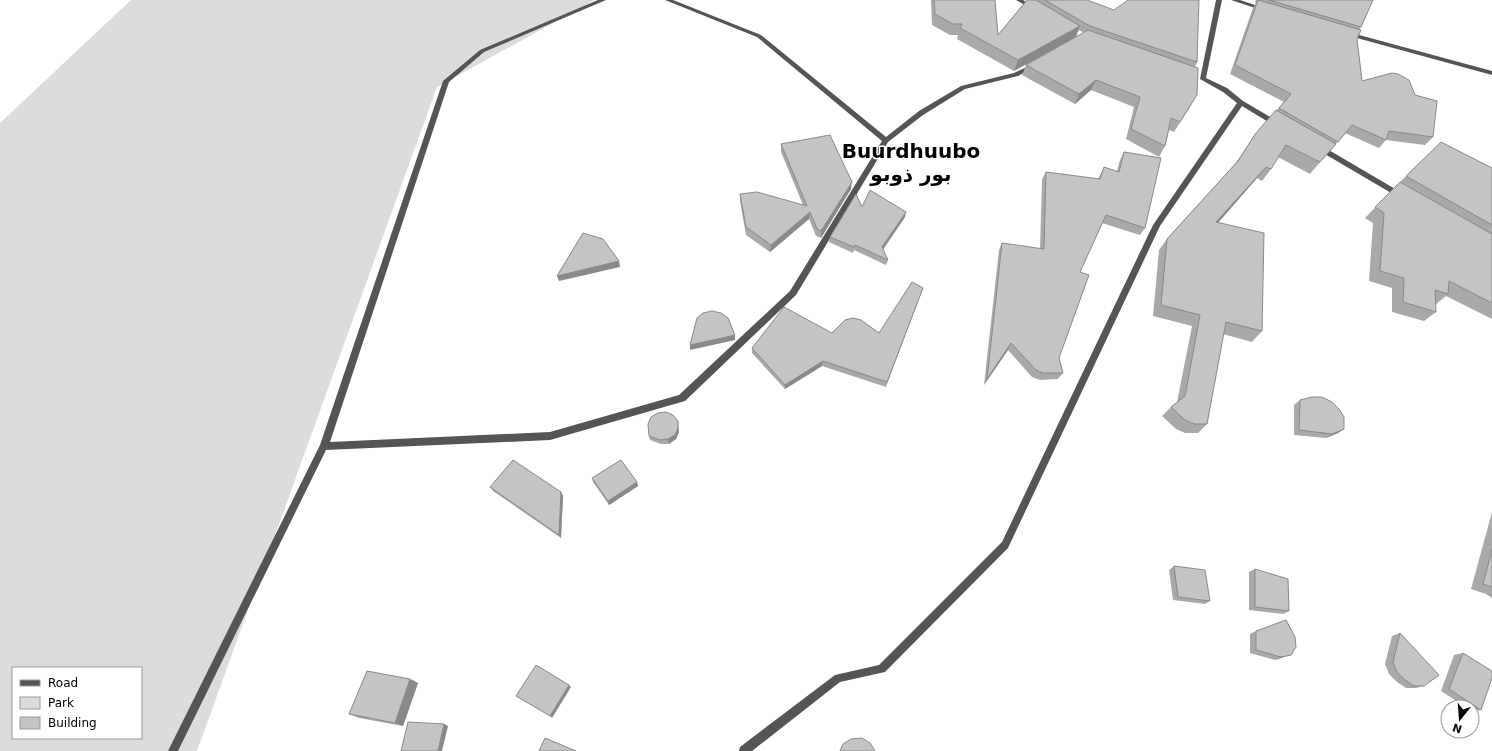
<svg xmlns="http://www.w3.org/2000/svg" width="1492" height="751" viewBox="0 0 1492 751" font-family="'DejaVu Sans','Noto Sans Arabic',sans-serif">
<rect width="100%" height="100%" fill="#fff"/>
<path fill="#dcdcdc" fill-rule="evenodd" d="M 131,0 L 595,0 L 437,87 L 197,751 L 0,751 L 0,123 ZM 13,668 L 141,668 L 141,738 L 13,738 Z"/>
<g fill="none" stroke-linecap="round" stroke-linejoin="round">
<path fill="#555" fill-rule="evenodd" d="M 598,0 L 606,0 L 484,52 L 449,82 L 330,442 L 550,432 L 679,395 L 790,291 L 882,141 L 757,37 L 665,0 L 673,0 L 761,35 L 886,137 L 919,111 L 961,86 L 1014,73 L 1033,64 L 1036,66 L 1018,76 L 965,89 L 923,115 L 888,142 L 796,295 L 685,401 L 550,440 L 326,450 L 178,751 L 168,751 L 320,445 L 443,81 L 480,50 Z
M 1016,0 L 1023,0 L 1037,8 L 1034,10 L 1032,9 Z
M 1216,0 L 1222,0 L 1206,78 L 1227,88 L 1243,101 L 1279,122 L 1279,126 L 1275,126 L 1242,106 L 1160,226 L 1008,548 L 885,672 L 840,682 L 752,751 L 739,751 L 740,747 L 835,675 L 879,665 L 1002,542 L 1153,225 L 1237,103 L 1223,92 L 1200,79 Z
M 1231,0 L 1240,0 L 1267,9 L 1264,11 Z
M 1348,32 L 1492,71 L 1492,75 L 1346,35 L 1345,34 Z
M 1318,146 L 1322,146 L 1402,193 L 1403,195 L 1402,197 L 1398,197 L 1318,150 Z"/>
</g>
<path fill="#a9a9a9" d="M 931,0 L 995,0 L 998,35 L 1027,0 L 1087,0 L 1197,62 L 1195,67 L 1191,105 L 1174,132 L 1169,130 L 1165,146 L 1159,157 L 1126,139 L 1134,107 L 1091,90 L 1075,104 L 1022,75 L 1026,65 L 1084,33 L 1079,30 L 1014,71 L 957,39 L 958,35 L 950,35 L 932,25 Z
M 1256,0 L 1373,0 L 1361,27 L 1359,30 L 1357,39 L 1362,81 L 1433,137 L 1425,145 L 1386,140 L 1379,148 L 1345,133 L 1310,174 L 1278,157 L 1271,169 L 1262,181 L 1257,178 L 1218,223 L 1262,331 L 1252,342 L 1223,334 L 1207,424 L 1198,433 L 1185,433 L 1176,429 L 1162,416 L 1171,407 L 1177,402 L 1192,326 L 1153,316 L 1159,250 L 1167,239 L 1235,164 L 1256,133 L 1284,102 L 1230,74 L 1253,8 L 1256,3 L 1255,3 Z
M 781,144 L 851,189 L 821,238 L 816,236 L 809,219 L 770,252 L 746,235 L 740,201 L 740,194 L 803,205 L 781,152 Z
M 1124,152 L 1145,228 L 1140,235 L 1102,223 L 1080,272 L 1059,358 L 1063,373 L 1058,379 L 1040,380 L 1032,377 L 1008,350 L 984,385 L 999,250 L 1002,243 L 1040,249 L 1042,179 L 1046,172 L 1098,179 L 1104,167 L 1117,171 L 1120,160 Z
M 1492,168 L 1492,319 L 1446,296 L 1436,304 L 1435,304 L 1436,312 L 1424,321 L 1392,312 L 1392,288 L 1369,281 L 1373,223 L 1365,218 L 1406,176 Z
M 862,207 L 905,217 L 883,250 L 888,260 L 886,265 L 854,250 L 853,253 L 829,242 L 830,237 Z
M 923,288 L 886,387 L 822,366 L 785,389 L 752,353 L 752,348 L 832,333 L 879,333 Z
M 1300,400 L 1344,429 L 1338,433 L 1326,438 L 1294,435 L 1294,405 Z
M 679,432 L 676,439 L 669,444 L 661,444 L 650,440 L 649,436 Z
M 592,478 L 637,482 L 638,486 L 609,505 L 593,482 Z
M 490,487 L 561,492 L 563,496 L 561,538 L 493,491 Z
M 1492,512 L 1492,598 L 1486,594 L 1471,589 Z
M 1174,566 L 1210,601 L 1205,604 L 1173,600 L 1169,570 Z
M 1255,569 L 1289,611 L 1283,614 L 1249,610 L 1249,572 Z
M 1256,631 L 1284,657 L 1275,660 L 1250,653 L 1250,634 Z
M 1400,633 L 1424,686 L 1416,688 L 1406,688 L 1397,682 L 1389,674 L 1385,664 L 1392,636 Z
M 1463,653 L 1481,710 L 1472,711 L 1472,707 L 1466,707 L 1441,691 L 1454,655 Z
M 410,679 L 418,683 L 403,726 L 359,718 L 349,714 Z"/>
<path fill="#898989" d="M 1080,26 L 1076,37 L 1014,71 L 1018,60 Z
M 1096,80 L 1091,90 L 1075,104 L 1079,94 Z
M 1266,167 L 1257,178 L 1208,234 L 1216,222 Z
M 852,182 L 851,189 L 821,238 L 821,231 Z
M 810,212 L 809,219 L 770,252 L 771,245 Z
M 906,212 L 905,217 L 880,253 L 882,247 Z
M 619,261 L 620,267 L 559,281 L 557,276 Z
M 735,335 L 735,340 L 690,350 L 690,345 Z
M 1011,343 L 1008,350 L 984,385 L 987,379 Z
M 823,361 L 822,366 L 785,389 L 785,385 Z
M 678,421 L 679,432 L 676,439 L 669,444 L 668,439 Z
M 1344,429 L 1338,433 L 1326,438 L 1332,434 Z
M 637,482 L 638,486 L 609,505 L 608,501 Z
M 561,492 L 563,496 L 561,538 L 559,535 Z
M 1291,655 L 1284,657 L 1275,660 L 1281,657 Z
M 410,679 L 418,683 L 403,726 L 395,723 Z
M 569,685 L 571,687 L 552,718 L 550,716 Z
M 444,724 L 448,726 L 442,751 L 438,751 Z"/>
<path fill="#c4c4c4" stroke="#898989" d="M 934,0 L 995,0 L 998,35 L 1027,0 L 1036,0 L 1080,26 L 1018,60 L 960,28 L 962,24 L 953,24 L 935,14 Z
M 1045,0 L 1087,0 L 1114,10 L 1128,0 L 1199,0 L 1197,62 L 1090,26 Z
M 1258,0 L 1361,30 L 1357,39 L 1362,81 L 1392,73 L 1398,74 L 1409,80 L 1415,95 L 1437,101 L 1433,137 L 1389,131 L 1386,140 L 1352,125 L 1338,142 L 1279,108 L 1291,94 L 1235,65 Z
M 1269,0 L 1373,0 L 1361,27 Z
M 1088,30 L 1198,68 L 1197,95 L 1180,122 L 1171,118 L 1165,146 L 1131,129 L 1140,97 L 1096,80 L 1079,94 L 1026,65 Z
M 1276,110 L 1336,144 L 1320,162 L 1286,145 L 1271,169 L 1266,167 L 1216,222 L 1264,233 L 1262,331 L 1226,322 L 1207,424 L 1194,424 L 1185,420 L 1171,407 L 1185,396 L 1200,315 L 1161,305 L 1167,239 L 1238,161 L 1256,133 Z
M 830,135 L 852,182 L 821,231 L 817,229 L 810,212 L 771,245 L 746,227 L 740,194 L 757,192 L 807,206 L 781,144 Z
M 1441,142 L 1492,168 L 1492,225 L 1406,176 Z
M 1124,152 L 1161,158 L 1145,228 L 1106,215 L 1080,272 L 1089,275 L 1059,358 L 1063,373 L 1043,373 L 1036,370 L 1011,343 L 987,379 L 1002,243 L 1044,249 L 1046,172 L 1100,179 L 1104,167 L 1119,172 Z
M 1400,182 L 1492,234 L 1492,303 L 1449,281 L 1448,294 L 1435,290 L 1436,312 L 1403,302 L 1404,278 L 1380,271 L 1384,213 L 1375,207 Z
M 870,190 L 906,212 L 882,247 L 888,260 L 855,245 L 854,247 L 830,237 L 856,194 L 862,207 Z
M 583,233 L 603,239 L 619,261 L 557,276 Z
M 912,282 L 923,288 L 887,382 L 823,361 L 785,385 L 752,348 L 784,307 L 832,333 L 845,320 L 853,318 L 861,320 L 879,333 Z
M 712,311 L 721,313 L 728,318 L 735,335 L 690,345 L 697,318 L 703,313 Z
M 1312,397 L 1322,397 L 1332,402 L 1339,409 L 1344,417 L 1344,429 L 1332,434 L 1299,430 L 1300,400 Z
M 666,412 L 673,415 L 678,421 L 678,428 L 675,435 L 668,439 L 660,440 L 649,436 L 648,424 L 651,417 L 658,413 Z
M 513,460 L 561,492 L 559,535 L 490,487 Z
M 621,460 L 637,482 L 608,501 L 592,478 Z
M 1492,550 L 1492,587 L 1483,584 Z
M 1174,566 L 1205,570 L 1210,601 L 1178,597 Z
M 1255,569 L 1288,579 L 1289,611 L 1255,607 Z
M 1286,620 L 1295,637 L 1296,647 L 1291,655 L 1281,657 L 1256,650 L 1256,631 Z
M 1400,633 L 1439,675 L 1424,686 L 1414,686 L 1405,680 L 1397,672 L 1393,662 Z
M 1463,653 L 1492,671 L 1492,678 L 1481,710 L 1449,689 Z
M 536,665 L 569,685 L 550,716 L 516,696 Z
M 367,671 L 410,679 L 395,723 L 349,714 Z
M 408,722 L 444,724 L 438,751 L 401,751 Z
M 545,738 L 576,751 L 539,751 Z
M 862,738 L 870,743 L 875,751 L 840,751 L 843,744 L 851,739 Z"/>
<g text-anchor="middle" stroke-width="3" stroke-linejoin="round" paint-order="stroke">
<g font-size="20" font-weight="bold" fill="#000" stroke="#fff">
<text x="911" y="158">Buurdhuubo<tspan x="911" dy="23">بور ذوبو</tspan></text>
</g>
</g>
<rect x="12" y="667" width="130" height="72" fill="#ffffff" stroke="#999999"/>
<rect x="20" y="680" width="20" height="6" fill="#555555" stroke="#999999"/>
<text x="48" y="687" font-size="12" fill="#000000">Road</text>
<rect x="20" y="697" width="20" height="12" fill="#dcdcdc" stroke="#999999"/>
<text x="48" y="707" font-size="12" fill="#000000">Park</text>
<rect x="20" y="717" width="20" height="12" fill="#c4c4c4" stroke="#999999"/>
<text x="48" y="727" font-size="12" fill="#000000">Building</text>
<g transform="translate(1460 719) rotate(197)"><circle r="19" fill="#ffffff" stroke="#999999"/>
<path d="M0-3L7 15L0 10L-7 15Z" fill="#000000"/>
<text y="-6" font-size="11" font-weight="bold" text-anchor="middle" fill="#000000">N</text>
</g>
</svg>
